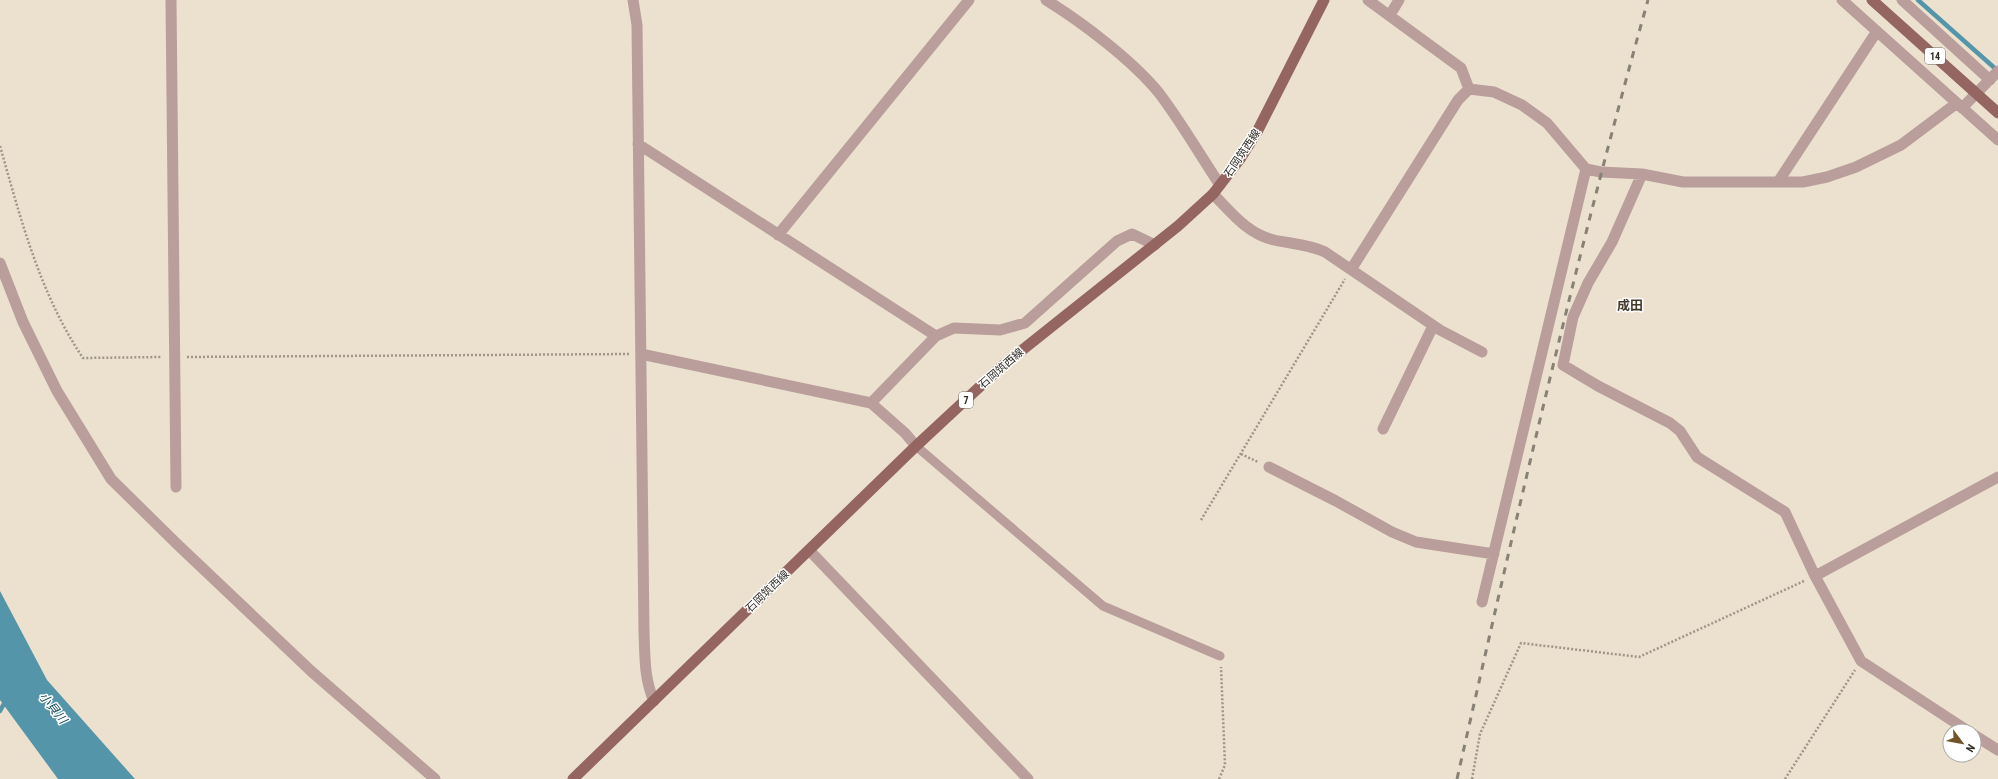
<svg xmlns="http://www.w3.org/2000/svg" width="1998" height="779" viewBox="0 0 1998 779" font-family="'Roboto Condensed','Noto Sans JP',sans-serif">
<rect width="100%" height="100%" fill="#ebe1ce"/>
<path fill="#5495aa" d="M 0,591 L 47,680 L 135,779 L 58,779 L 0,700 Z"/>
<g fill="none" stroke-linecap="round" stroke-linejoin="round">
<path stroke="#5495aa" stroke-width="4.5" d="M 1918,0 L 1998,71
M 0,711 L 6,700"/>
<path stroke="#9e9688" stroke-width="2.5" stroke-dasharray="2 2" stroke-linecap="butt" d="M 0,146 C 21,220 40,294 83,358 L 162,357
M 187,357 L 630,354
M 1241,454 L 1258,462
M 1201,520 L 1345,279
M 1219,779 L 1225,765 L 1221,667
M 1472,779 L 1480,734 L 1521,643 L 1639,657 L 1804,581
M 1785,779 L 1855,670"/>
<path stroke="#ba9e9c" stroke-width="9" d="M 916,446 L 1103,606 L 1220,656"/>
<path stroke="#ba9e9c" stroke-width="11" d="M 171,0 L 176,487
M 633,0 L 637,25 L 644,632 C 645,656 644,679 654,701
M 1046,0 C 1082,22 1133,61 1159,93 C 1181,122 1200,155 1220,185
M 1368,0 L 1461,68 L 1469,89
M 1842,0 L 1998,140
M 1902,0 L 1990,80
M 1390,15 L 1399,0
M 1962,108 L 1998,71
M 638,144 L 936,336
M 1642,174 L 1612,242 L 1588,283 L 1573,317 L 1563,365 L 1598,386 L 1670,423 L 1680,431 L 1697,457 L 1785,512 L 1815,576 L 1861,661 L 1968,731
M 1778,182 L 1877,31
M 1213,194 C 1231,212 1247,234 1274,240 C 1292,244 1308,244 1325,252 L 1440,330 L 1482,352
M 778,235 L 969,0
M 0,263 L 23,322 L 57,391 L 111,479 L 177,544 L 311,671 L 435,779
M 1352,268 L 1458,100 L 1469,89 L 1494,92 L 1522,105 L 1547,123 L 1586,169 L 1601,172 L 1642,174 L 1683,182 L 1803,182 L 1827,177 L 1856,167 L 1901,145 L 1957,103
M 641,354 L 871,403 L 905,433 L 916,446
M 871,403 L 936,336 L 954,328 L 1000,330 L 1025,323 L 1117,241 L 1132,234 L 1155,245
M 1383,429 L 1433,326
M 1269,467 L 1336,501 L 1392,532 L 1416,542 L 1494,554
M 809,550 L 1028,779
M 1815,576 L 1998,477
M 1482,602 L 1586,169
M 1974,735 L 1998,750"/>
<path stroke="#956561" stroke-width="11" d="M 1872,0 L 1998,113
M 573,779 L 916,446 L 1001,367 L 1178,226 L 1213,194 L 1240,159 L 1258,130 L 1324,0"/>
<path stroke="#888175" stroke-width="3" stroke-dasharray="7 7" stroke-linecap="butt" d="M 1457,779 C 1516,518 1576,257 1648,0"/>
</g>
<g text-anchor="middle" stroke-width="3" stroke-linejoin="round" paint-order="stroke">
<g fill="#fff" stroke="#6e6b66" stroke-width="1">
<rect x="1925" y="48" width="20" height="16" rx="3"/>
<rect x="959" y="392" width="14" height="16" rx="3"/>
</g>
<g font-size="10" font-weight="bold" fill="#302c25">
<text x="1935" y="60">14</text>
<text x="966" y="404">7</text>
</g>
<g font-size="11" fill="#302c25" stroke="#fff">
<text transform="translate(1242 153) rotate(-56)" y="4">石岡筑西線</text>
<text transform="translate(1001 368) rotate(-41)" y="4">石岡筑西線</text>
<text transform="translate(767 591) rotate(-44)" y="4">石岡筑西線</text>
</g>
<g font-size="12" font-style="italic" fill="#003f4e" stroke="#fff">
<text transform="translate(53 708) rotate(51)" y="4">小貝川</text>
</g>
<g font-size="13" font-weight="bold" fill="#42392a" stroke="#fff">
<text x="1630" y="310">成田</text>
</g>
</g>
<g transform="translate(1962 743) rotate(122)"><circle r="19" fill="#ffffff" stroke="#acaba8"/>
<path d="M0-3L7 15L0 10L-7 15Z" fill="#715528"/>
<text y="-6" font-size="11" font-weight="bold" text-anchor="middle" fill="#302c25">N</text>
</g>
</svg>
